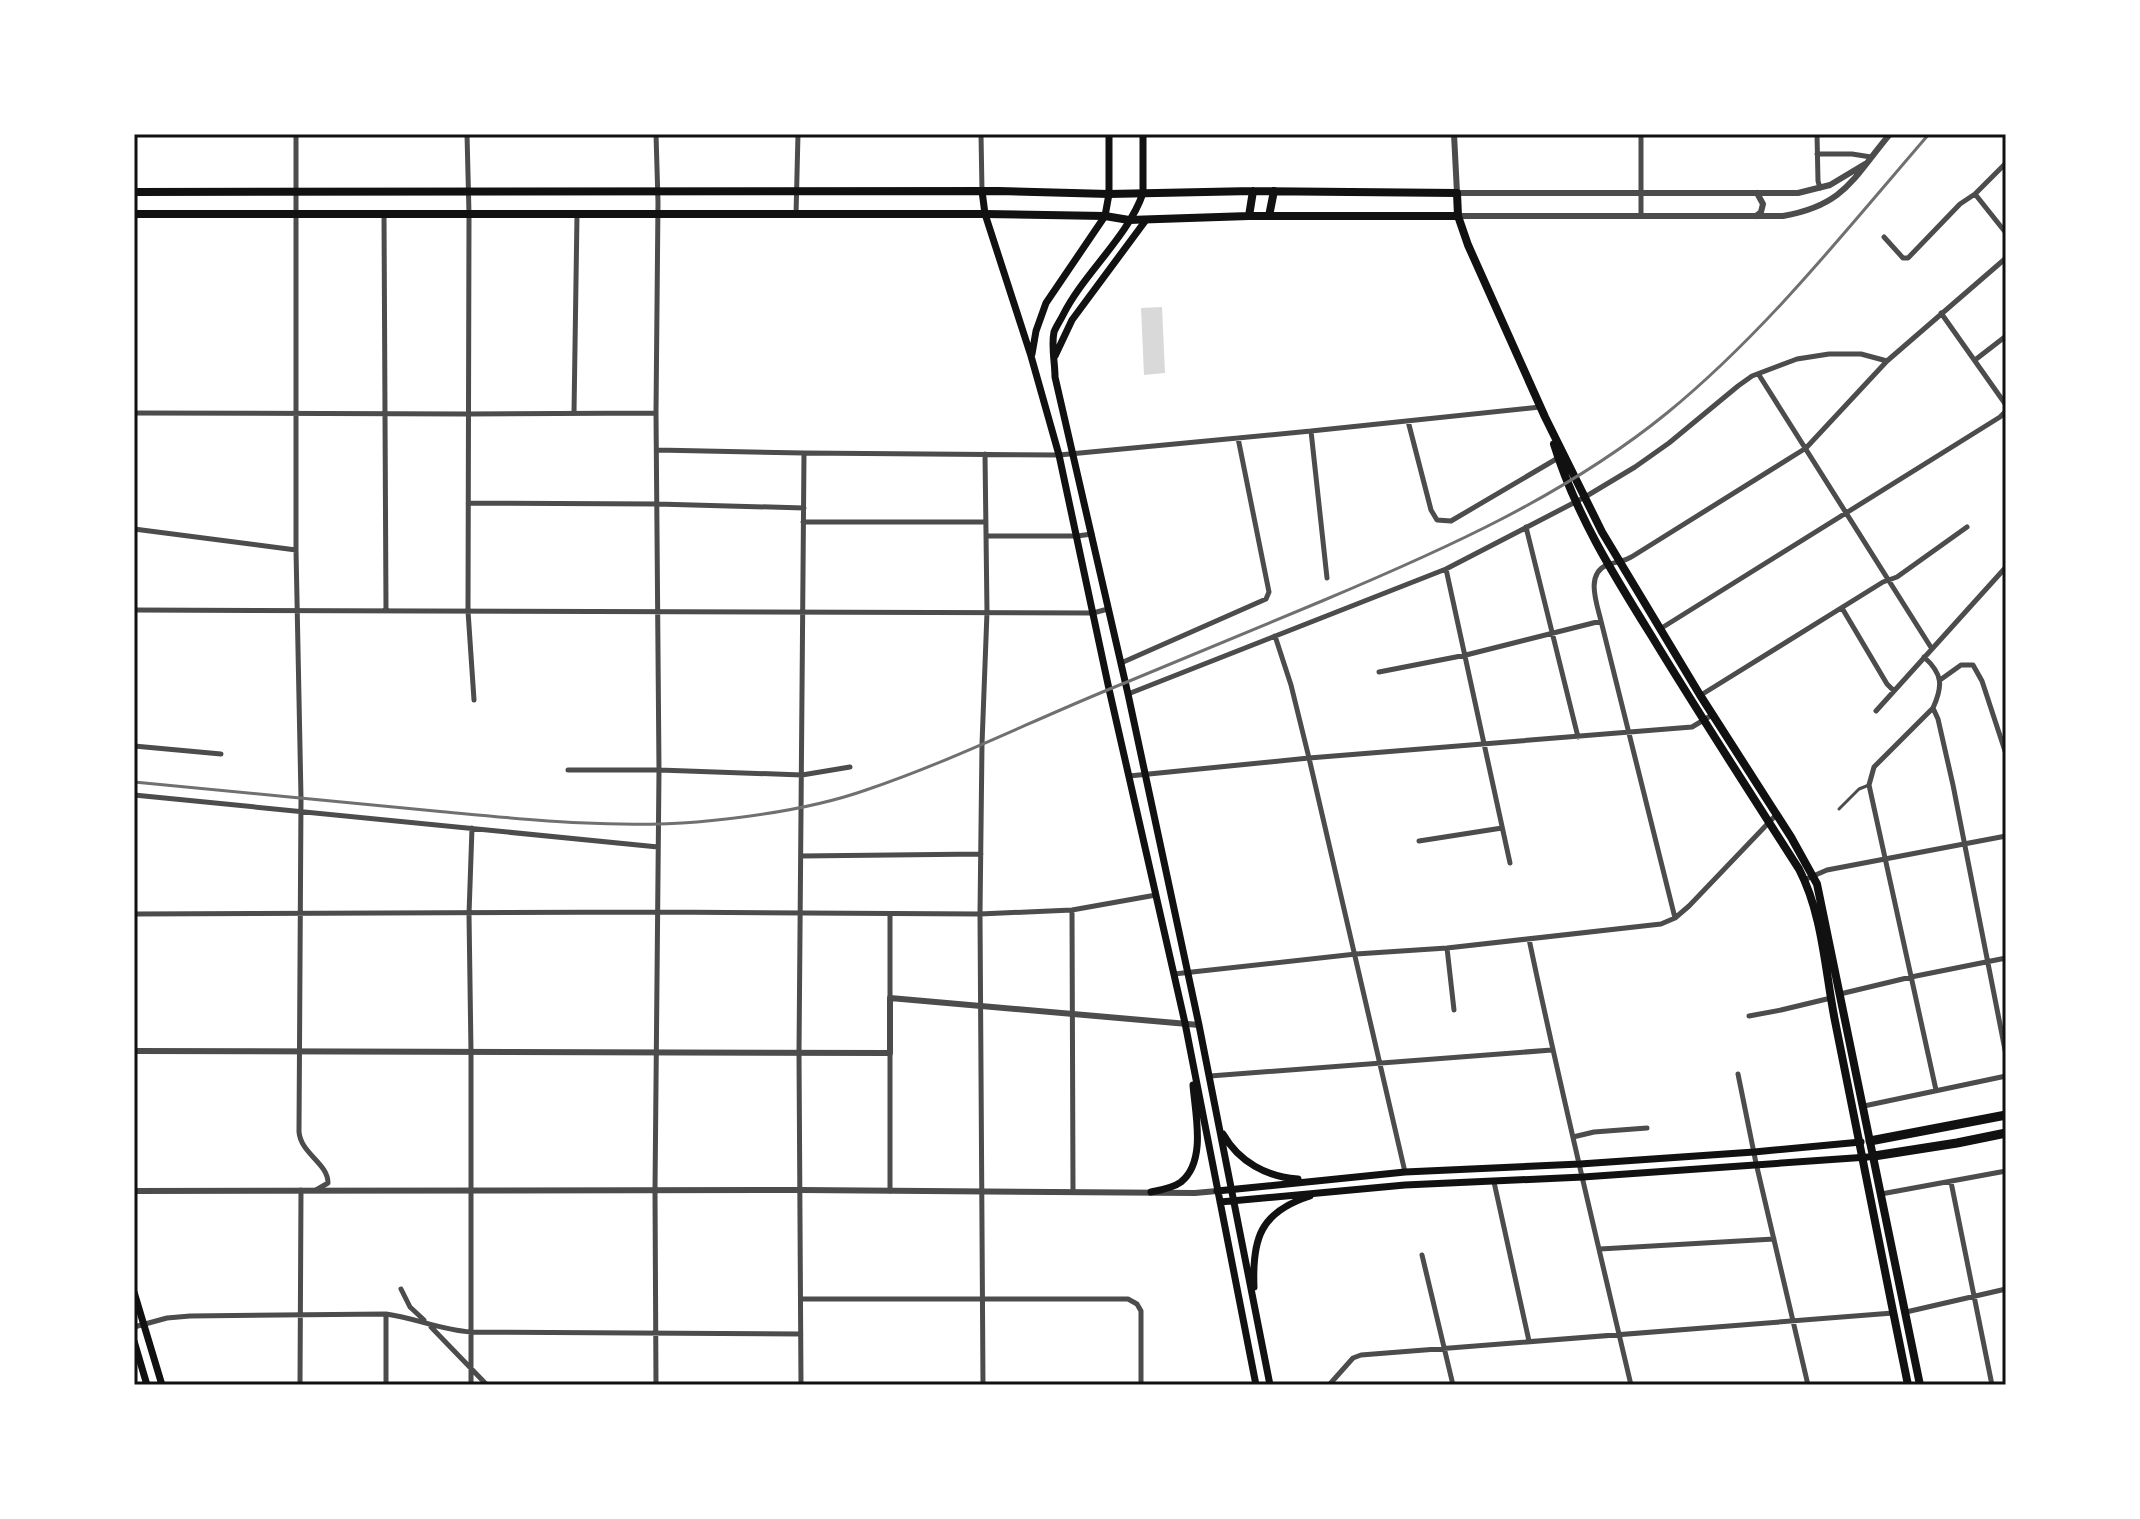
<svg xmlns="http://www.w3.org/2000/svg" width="2140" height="1519" viewBox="0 0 2140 1519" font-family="Barlow,sans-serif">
<rect width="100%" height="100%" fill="#fff"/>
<path fill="#d9d9d9" d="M 1162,307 L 1165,373 L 1144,375 L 1141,308 Z"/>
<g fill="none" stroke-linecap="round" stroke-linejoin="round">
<path stroke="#4c4c4c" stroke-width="3" d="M 1839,809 L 1859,789 L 1869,785"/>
<path stroke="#4c4c4c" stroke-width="5" d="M 296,134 L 296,550 L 301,798 L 299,1132 C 301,1154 328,1163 328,1183 L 316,1190
M 467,134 L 469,214 L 468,611 L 474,700
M 981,134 L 982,191
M 1641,134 L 1641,215
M 1817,134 L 1818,181 L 1820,188
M 1817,154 L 1852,154 L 1871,157
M 1975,194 L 2006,233
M 384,214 L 386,611
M 796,215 L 798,134
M 1884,237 L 1903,258 L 1908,258 L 1960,204 L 1975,194 L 2006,163
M 1941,313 L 2006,405
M 1975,360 L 2006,336
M 1759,375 L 1932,649
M 134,413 L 467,414 L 656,413
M 574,413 L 577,215
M 1408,421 L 1431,510 L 1437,520 L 1451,521 L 1558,458
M 1311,431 L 1327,578
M 657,450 L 804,453 L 1059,455 L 1311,431 L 1540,407
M 468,503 L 657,504 L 804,508
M 803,522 L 986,522
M 1526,527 L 1578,737
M 134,529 L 296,550
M 986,536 L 1077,536 L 1092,534
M 1446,569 L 1510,863
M 1842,608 L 1887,684 L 1894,691
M 134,610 L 1093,613 L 1108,609
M 1660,629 L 2000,417 L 2006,411
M 1275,636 L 1291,685 L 1309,758 L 1405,1172
M 1924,657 C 1943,674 1943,686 1933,708 L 1874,767 L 1869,785 L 1936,1090
M 1121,663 L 1266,599 L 1269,592 L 1238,438
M 1379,672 L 1466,655 L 1601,621
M 1940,680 L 1961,665 L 1973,665 L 1982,681 L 2006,754
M 1128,694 L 1446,569 L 1585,497 L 1635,467 L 1669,443 L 1738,386 L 1752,376 L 1797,359 L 1829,354 L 1861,354 L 1887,361
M 1701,695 L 1883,582 L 1897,577 L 1967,527
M 1933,708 L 1938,719 L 1953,785 L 2006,1055
M 1876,711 L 2006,567
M 134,746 L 221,754
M 568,770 L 659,770 L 802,775 L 850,767
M 1129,776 L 1309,758 L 1692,727 L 1712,715
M 134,795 L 658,847
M 1419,841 L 1502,828
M 801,856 L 981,854
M 1804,880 L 1827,870 L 2006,836
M 1072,910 L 1073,1191
M 134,914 L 657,912 L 980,914 L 1072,910 L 1156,895
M 890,914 L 890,998
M 1675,918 L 1601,621 C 1597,604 1585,574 1607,565 C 1617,561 1622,563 1633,556 L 1806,448 L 1887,361 L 2006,258
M 1529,939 C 1560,1088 1596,1236 1631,1385
M 1447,948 L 1454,1010
M 1174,974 L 1356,954 L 1447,948 L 1661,924 L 1675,918 L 1689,906 L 1776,815
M 1840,994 L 1911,977 L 2006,958
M 1749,1016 L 1781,1010 L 1831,998
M 890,1053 L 890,1191
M 1738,1074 L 1756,1163 L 1808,1385
M 1210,1076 L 1552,1050
M 1864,1106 L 2006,1076
M 1573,1137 L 1594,1132 L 1647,1128
M 1494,1182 L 1529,1341
M 1951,1182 L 1992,1385
M 1881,1194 L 2006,1171
M 1600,1249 L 1774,1239
M 1422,1255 L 1453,1385
M 401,1289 L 410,1307 L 424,1320
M 801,1299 L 1128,1299 L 1137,1304 L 1141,1311 L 1141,1385
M 1906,1312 L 2006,1289
M 134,1327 L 167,1318 L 190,1316 L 386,1314 C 415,1318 442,1330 471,1332 L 801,1334
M 431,1327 L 487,1385
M 300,1385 L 301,1190
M 386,1385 L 386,1314
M 471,1385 L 471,1052 L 469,914 L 472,828
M 656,1385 L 655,1190 L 659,770 L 656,413 L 658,202 L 656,134
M 801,1385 L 799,1053 L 804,453
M 983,1385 L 980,914 L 982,744 L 987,612 L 985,454
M 1329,1385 L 1353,1358 L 1361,1355 L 1893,1313"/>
<path stroke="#4c4c4c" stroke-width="6" d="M 1454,134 L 1457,193 L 1798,193 L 1830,185 L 1865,164
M 1458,216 L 1783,216 C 1845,205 1853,178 1890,134
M 1756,216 L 1761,212 L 1763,204 L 1757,193
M 134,1051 L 890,1053 L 890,998 L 1199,1025
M 134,1191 L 801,1190 L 1195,1193 L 1217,1191"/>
<path stroke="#111" stroke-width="7" d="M 1143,134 L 1143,193 C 1128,237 1084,273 1063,315 C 1060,321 1056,327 1054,332 C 1051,346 1055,362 1055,377 L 1128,694 L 1199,1025 L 1270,1385
M 982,191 L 985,214 L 1031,356 L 1059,455 L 1109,689 L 1185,1023 L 1256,1385
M 1032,354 L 1036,331 L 1046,303 L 1105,216 L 1109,194 L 1109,134
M 1055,356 L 1072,320 L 1146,220
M 1223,1134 C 1239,1162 1267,1177 1298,1179
M 1217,1191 L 1405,1172 L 1580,1164 L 1754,1152 L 1861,1142
M 1151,1192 C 1161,1190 1173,1188 1181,1182 C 1207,1161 1195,1113 1193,1085
M 1220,1202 L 1405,1185 L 1583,1177 L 1868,1157
M 1254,1287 C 1252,1239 1260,1212 1310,1196
M 134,1292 L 162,1385
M 134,1341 L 147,1385"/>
<path stroke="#111" stroke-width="8" d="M 134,192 L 998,191 L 1109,194 L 1253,191 L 1457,193 L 1458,216 L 1468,245 L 1545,417 L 1602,532 L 1700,695 L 1791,837 L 1817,884 L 1920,1385
M 134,214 L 985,214 L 1105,216 L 1129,220 L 1249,216 L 1458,216
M 1249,216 L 1253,191
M 1269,216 L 1274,191
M 1554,444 C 1575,513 1613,574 1651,635 C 1699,714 1749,791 1799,869 C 1823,915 1825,971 1835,1021 C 1860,1143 1883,1264 1908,1385"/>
<path stroke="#111" stroke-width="9" d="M 1870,1141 L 2006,1115
M 1874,1156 L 1957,1143 L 2006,1133"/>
<path stroke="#707070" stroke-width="3" d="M 134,782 C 234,792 335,801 435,811 C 522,819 610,829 697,822 C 753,817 812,809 866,790 C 955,760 1039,717 1127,682 C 1192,655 1257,628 1322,601 C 1443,550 1565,496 1667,413 C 1766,332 1846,230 1929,134"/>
</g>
<rect width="2140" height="1519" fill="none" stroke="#ffffff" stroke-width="272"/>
<rect x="136" y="136" width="1868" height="1247" fill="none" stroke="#111" stroke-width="3"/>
</svg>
